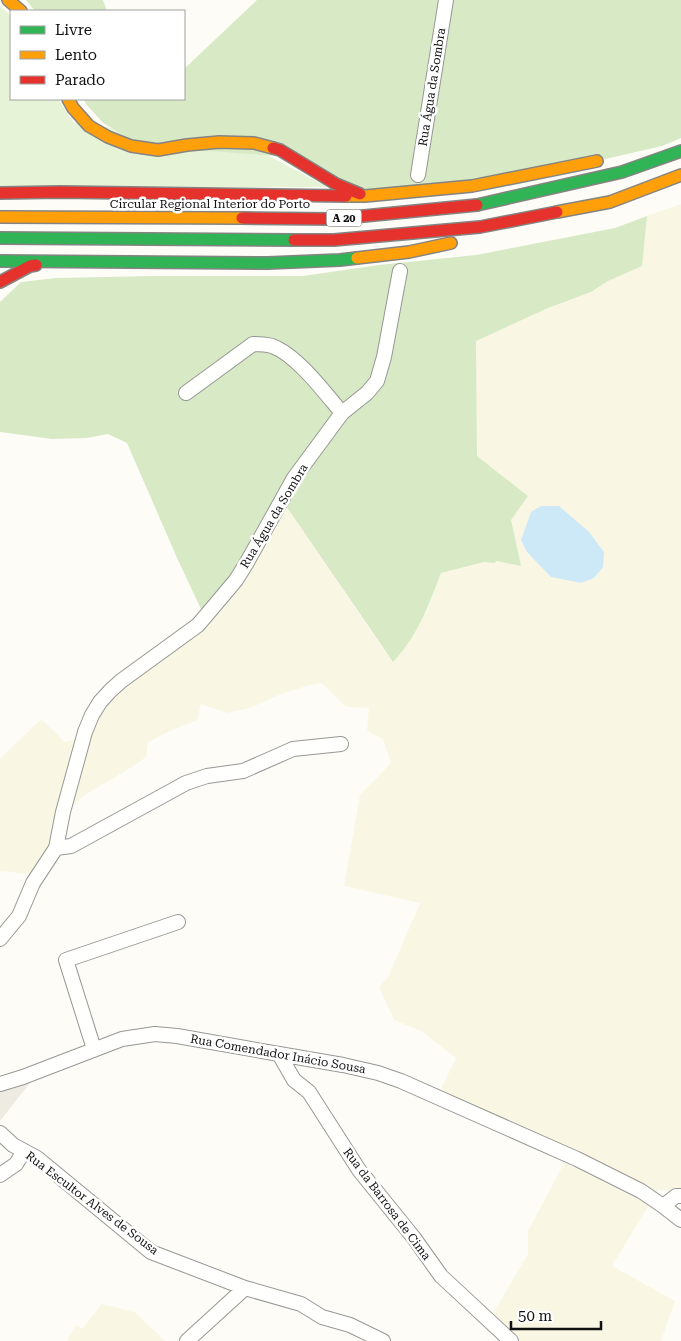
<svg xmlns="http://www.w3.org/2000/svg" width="681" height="1341" viewBox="0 0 681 1341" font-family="'Roboto Serif',serif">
<rect width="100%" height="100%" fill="#fdfcf7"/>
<path fill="#f9f7e4" d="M 681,204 L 681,1191 L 658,1190 L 612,1266 L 675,1301 L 661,1341 L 518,1341 L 492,1315 L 528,1254 L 528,1231 L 570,1152 L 528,1134 L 441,1089 L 456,1058 L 421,1031 L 394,1020 L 379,987 L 388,977 L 420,903 L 344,886 L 360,795 L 391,763 L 383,739 L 367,731 L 369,708 L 346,707 L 322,683 L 310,685 L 281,694 L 250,708 L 227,713 L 201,704 L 197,720 L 168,732 L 148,742 L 146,757 L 132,767 L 83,796 L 60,820 L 46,855 L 30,874 L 0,871 L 0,759 L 41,719 L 65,742 L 73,740 L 111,698 L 207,626 L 265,535 L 284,503 L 386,653 L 426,613 L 441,573 L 484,562 L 477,473 L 475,341 L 644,230 L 647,216 Z
M 102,1304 L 135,1312 L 165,1341 L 67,1341 L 76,1325 L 82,1329 Z"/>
<path fill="#e7f3d7" d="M 0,6 L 11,16 L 11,99 L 58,99 L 73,122 L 260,151 L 327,187 L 0,188 Z"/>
<path fill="#d8eac5" d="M 26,0 L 103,0 L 107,11 L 35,11 Z
M 257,0 L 681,0 L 681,138 L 662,146 L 553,171 L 359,191 L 305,158 L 142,146 L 103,123 L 86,104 L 84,99 L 184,99 L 184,69 Z
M 647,216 L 642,266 L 608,281 L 591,292 L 548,308 L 476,341 L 477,456 L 528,496 L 511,520 L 521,566 L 496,561 L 495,563 L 484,562 L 441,573 C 429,605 417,637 393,662 L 284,503 L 265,535 L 208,624 L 178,560 L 127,443 L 108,434 L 87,438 L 52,439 L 0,432 L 0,302 L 21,282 L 56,278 L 154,276 L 303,276 L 379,265 L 476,255 L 615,228 Z"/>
<path fill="#edebe2" d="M 28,1068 L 33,1079 L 0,1121 L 0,1076 L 4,1077 Z"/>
<path fill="#cde8f7" d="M 541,506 L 559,506 L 589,532 L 604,552 L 603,567 L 594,578 L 581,583 L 551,577 L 527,552 L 521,540 L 531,512 Z"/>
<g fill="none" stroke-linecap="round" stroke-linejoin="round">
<g stroke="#979795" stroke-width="16">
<path id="street" d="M 418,175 L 446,0
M 186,393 L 253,344 C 259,344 266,344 272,346 C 297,355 325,393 342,413
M 56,848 L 71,846 L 186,783 L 207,776 L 243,771 L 293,749 L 341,744
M 0,939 L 19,916 L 33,883 L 56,848 L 63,812 L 85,732 L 92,715 L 100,702 L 110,691 L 121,681 L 198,625 L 215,605 L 236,580 L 246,564 L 294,478 L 342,413 L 367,393 L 377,381 L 384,357 L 400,271
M 94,1049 L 66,960 L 178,922
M 279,1054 L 294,1080 L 309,1092 L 359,1170 L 414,1238 L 441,1276 L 511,1341
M 0,1084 L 23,1077 L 122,1039 L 155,1034 L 177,1036 L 279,1054 L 343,1065 L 378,1073 L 401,1081 L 577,1159 L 641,1191 L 663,1206 L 681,1220
M 0,1133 L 13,1145 L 37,1158 L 151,1252 L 245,1288 L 301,1304 L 322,1317 L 350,1325 L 383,1341
M 0,1175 L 16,1164 L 24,1151
M 663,1206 L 676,1196 L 681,1196
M 187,1341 L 245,1288"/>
</g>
<g stroke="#858482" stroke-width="14">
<path id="fast" d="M 477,205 L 622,172 L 681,151
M 0,238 L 294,240
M 0,261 L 268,263 L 340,260 L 357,258"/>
</g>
<g stroke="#858482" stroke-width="14">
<path id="slow" d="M 8,0 L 21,11
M 68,99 L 73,108 L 89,126 L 108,137 L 131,146 L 158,150 L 187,145 L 219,142 L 254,143 L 273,148
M 346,196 L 365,196 L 472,186 L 597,161
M 557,212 L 610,202 L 681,175
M 0,217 L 242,218
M 357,258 L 409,252 L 451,243"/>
</g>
<g stroke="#858482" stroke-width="14">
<path id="jam" d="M 273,148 L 280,150 L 336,184 L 360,194
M 0,193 L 60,192 L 346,196
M 242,218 L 333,219 L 477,205
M 294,240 L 334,240 L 480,227 L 557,212
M 0,282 L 30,266 L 36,265"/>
</g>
<use href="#street" stroke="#fffffe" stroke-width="14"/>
<use href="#fast" stroke="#30b455" stroke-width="11"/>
<use href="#slow" stroke="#ff9f0a" stroke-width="11"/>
<use href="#jam" stroke="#e5322d" stroke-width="11"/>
</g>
<g text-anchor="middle" stroke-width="5" stroke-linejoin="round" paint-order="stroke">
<rect fill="#fff" stroke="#585858" stroke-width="1" x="326.5" y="209.5" width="35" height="17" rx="4"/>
<g font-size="11" font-weight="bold" fill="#111">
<text x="344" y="222">A 20</text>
</g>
<g font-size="12" fill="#111" stroke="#fff">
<text transform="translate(432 87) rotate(-81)" y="4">Rua Água da Sombra</text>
<text x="210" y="208">Circular Regional Interior do Porto</text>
<text transform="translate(274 516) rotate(-59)" y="4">Rua Água da Sombra</text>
<text transform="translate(278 1054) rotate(10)" y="4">Rua Comendador Inácio Sousa</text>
<text transform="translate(92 1203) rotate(37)" y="4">Rua Escultor Alves de Sousa</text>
<text transform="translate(387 1204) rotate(53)" y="4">Rua da Barrosa de Cima</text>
</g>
</g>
<rect x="10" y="10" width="175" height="90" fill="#ffffff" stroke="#a0a0a0"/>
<rect x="20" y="26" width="25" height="8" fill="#30b455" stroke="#a0a0a0"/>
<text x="55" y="35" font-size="15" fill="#111111">Livre</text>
<rect x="20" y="51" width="25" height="8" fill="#ff9f0a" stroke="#a0a0a0"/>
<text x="55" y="60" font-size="15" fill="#111111">Lento</text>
<rect x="20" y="76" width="25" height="8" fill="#e5322d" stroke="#a0a0a0"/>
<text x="55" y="85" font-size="15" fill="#111111">Parado</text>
<path d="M511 1321v8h90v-8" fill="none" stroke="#111111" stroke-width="2.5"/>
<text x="518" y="1321" font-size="15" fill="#111111" stroke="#ffffff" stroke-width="4" paint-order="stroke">50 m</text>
</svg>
